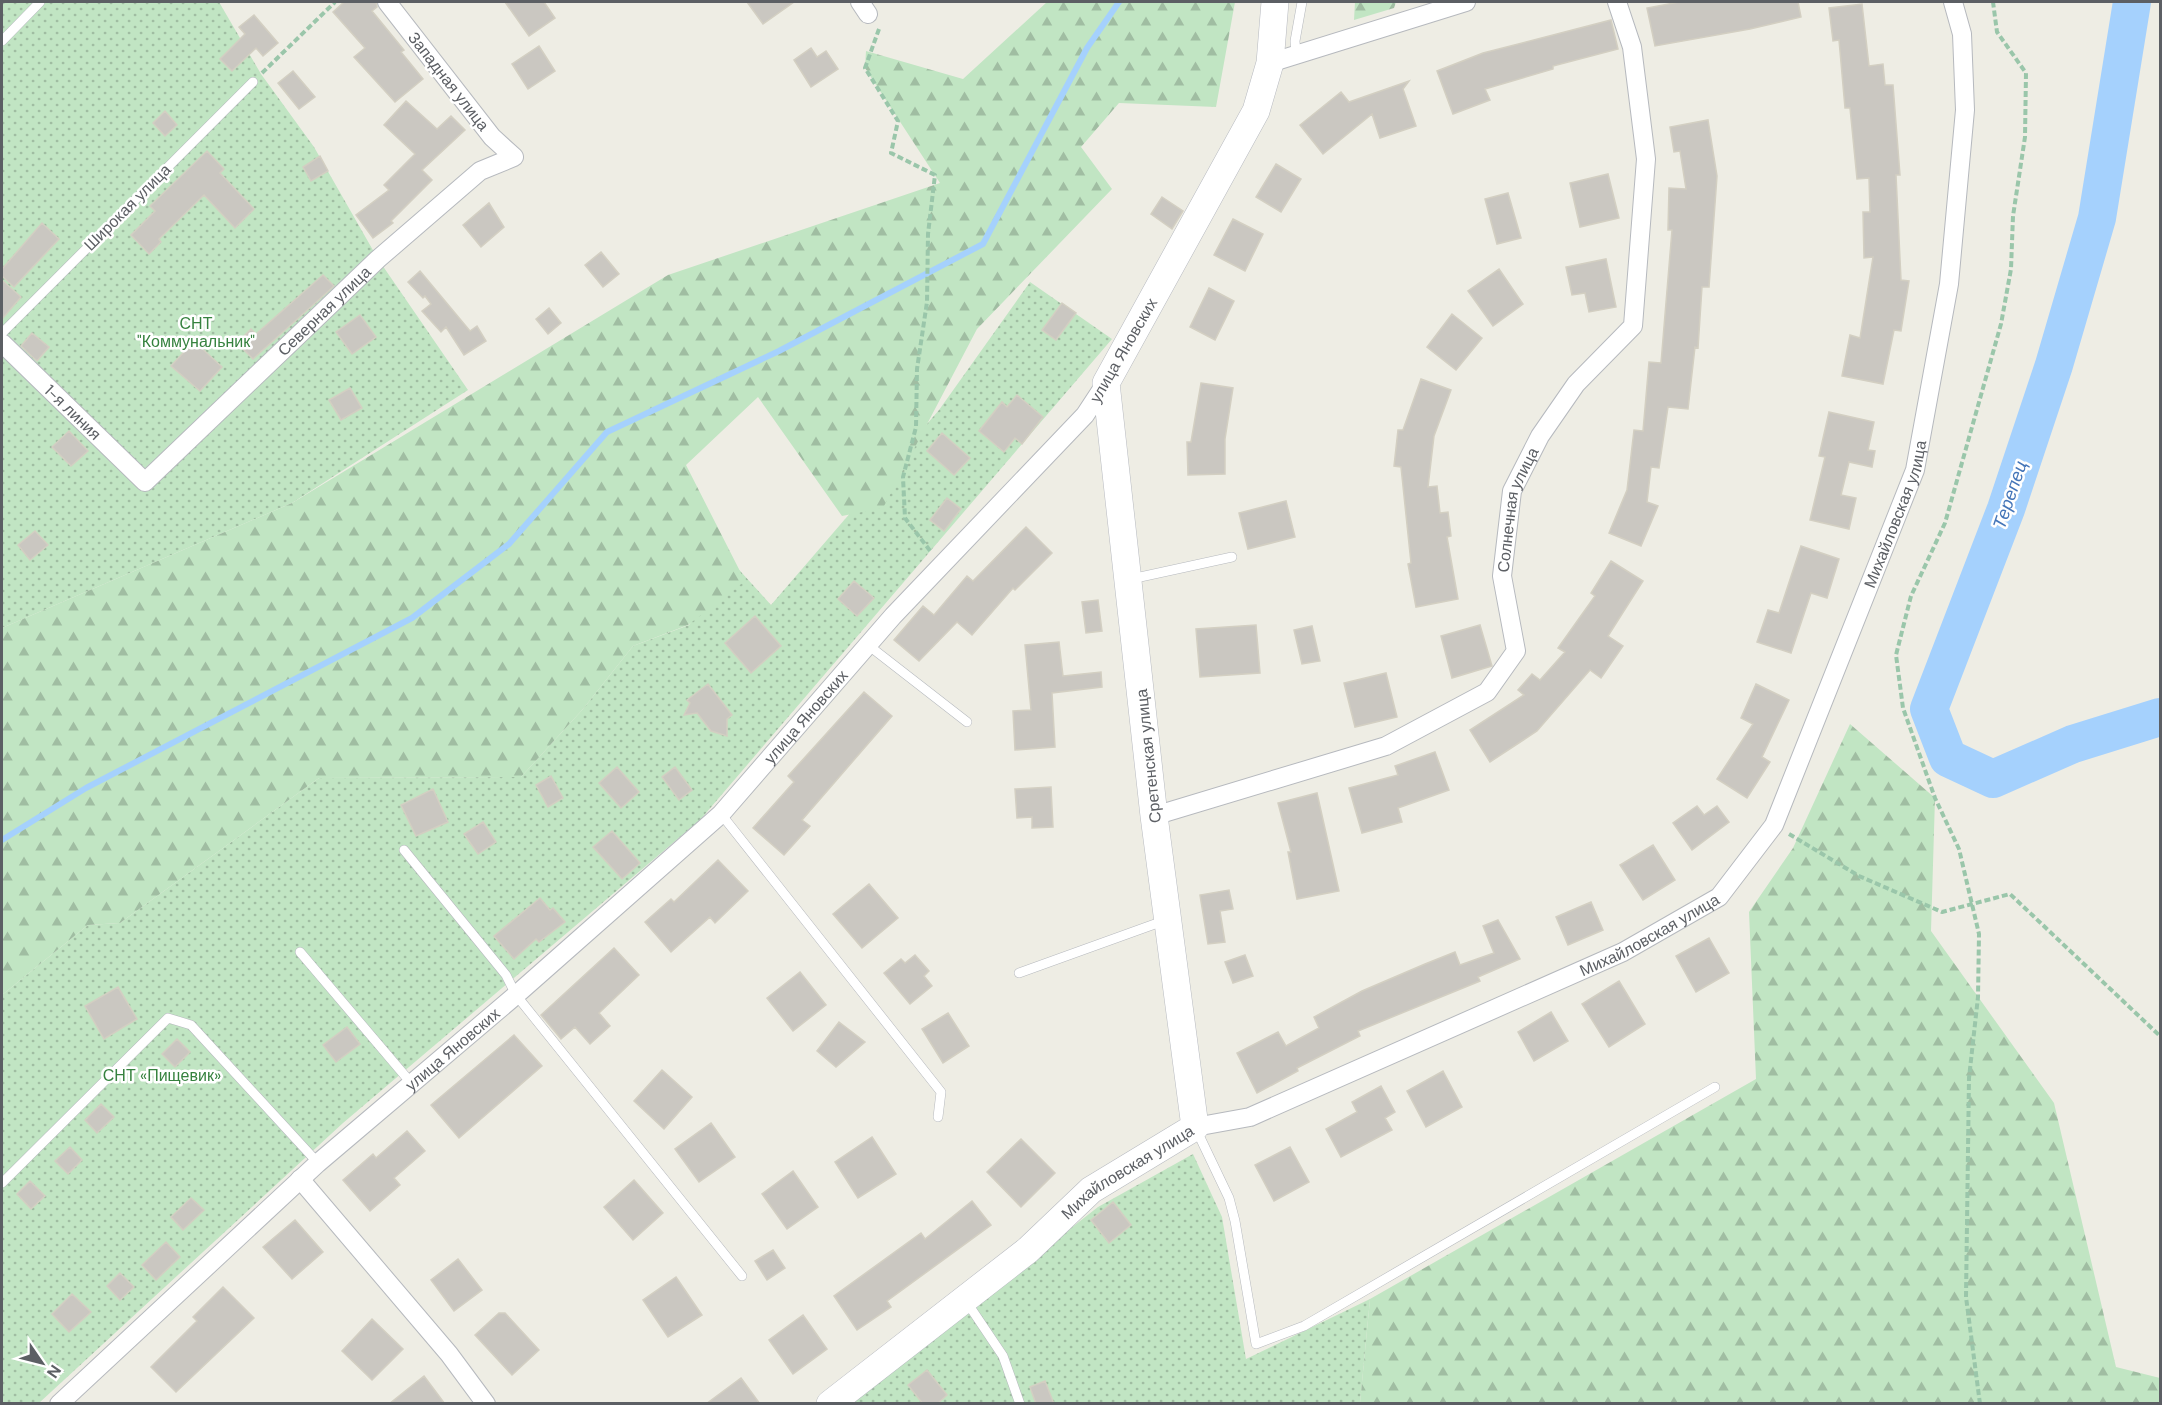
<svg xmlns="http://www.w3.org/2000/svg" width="2162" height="1405" viewBox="0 0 2162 1405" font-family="'DM Sans',sans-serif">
<defs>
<pattern id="grass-dots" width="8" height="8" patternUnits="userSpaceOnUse" patternTransform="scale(1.5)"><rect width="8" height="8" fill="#c1e5c3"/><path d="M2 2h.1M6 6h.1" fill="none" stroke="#a0bda2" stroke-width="1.8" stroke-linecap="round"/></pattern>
<pattern id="forest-firs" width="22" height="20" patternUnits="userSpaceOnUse" patternTransform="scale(1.5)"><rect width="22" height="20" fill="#c1e5c3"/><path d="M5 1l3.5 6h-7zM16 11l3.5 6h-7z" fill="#a0bda2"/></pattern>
</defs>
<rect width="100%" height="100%" fill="#eeede4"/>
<path fill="url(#grass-dots)" d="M 2,2 L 219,2 L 261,74 L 314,147 L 378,259 L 468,390 L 292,503 L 2,628 Z
M 1030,282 L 1112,339 L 700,820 L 343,1123 L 39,1403 L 2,1404 L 2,995 L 88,925 L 120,923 L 319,778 L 521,777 L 583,709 L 633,646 L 689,625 L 732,562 L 771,605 L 939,410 Z
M 1193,1154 L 1222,1217 L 1246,1359 L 1370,1299 L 1360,1403 L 846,1404 L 1098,1207 Z"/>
<path fill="url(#forest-firs)" d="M 1047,2 L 1235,2 L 1216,107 L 1119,103 L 1081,147 L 1112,189 L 977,329 L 883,508 L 842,516 L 758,397 L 686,465 L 745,581 L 688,625 L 633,646 L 583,709 L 521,777 L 319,778 L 120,923 L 88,925 L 2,995 L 2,628 L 292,503 L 668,275 L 940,183 L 865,68 L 866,51 L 963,79 Z
M 1355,2 L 1396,2 L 1394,8 L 1354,20 Z
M 1850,724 L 1935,798 L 1931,931 L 2054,1103 L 2116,1367 L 2160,1378 L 2160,1403 L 1360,1403 L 1370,1299 L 1756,1079 L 1749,912 L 1793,848 Z"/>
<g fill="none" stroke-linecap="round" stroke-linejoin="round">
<path stroke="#a5d1fd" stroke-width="6" d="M 2,840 L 86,788 L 412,618 L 509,544 L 607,432 L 779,351 L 983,244 L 1087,48 L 1119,2"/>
<path stroke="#a5d1fd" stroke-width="38" d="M 2132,2 L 2097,218 L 2054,365 L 2006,509 L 1929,709 L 1948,758 L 1993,779 L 2073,744 L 2160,717"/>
</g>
<path fill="#cac7c1" stroke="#d3cfc2" stroke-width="1.5" d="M 344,2 L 376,2 L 377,7 L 372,11 L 404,50 L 401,52 L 423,79 L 395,102 L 354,57 L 365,48 L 333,12 Z
M 505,2 L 544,2 L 555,18 L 529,36 Z
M 747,2 L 794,2 L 763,24 Z
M 1679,2 L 1798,2 L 1801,17 L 1750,29 L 1655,46 L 1647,8 Z
M 1862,4 L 1869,66 L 1883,64 L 1885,85 L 1893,85 L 1900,175 L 1896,175 L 1901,280 L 1909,281 L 1901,331 L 1894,330 L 1883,384 L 1842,376 L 1850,335 L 1860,338 L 1873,257 L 1864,258 L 1863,212 L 1870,212 L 1869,178 L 1857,179 L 1850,108 L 1845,108 L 1839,40 L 1833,41 L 1829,8 Z
M 254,15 L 278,43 L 263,56 L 256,48 L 232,71 L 220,59 L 245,34 L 239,27 Z
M 1611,20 L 1618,49 L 1553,66 L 1553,69 L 1485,89 L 1490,100 L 1453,114 L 1437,71 L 1483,53 Z
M 539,46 L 555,71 L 528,89 L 512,64 Z
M 811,48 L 817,57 L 826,51 L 838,69 L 811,87 L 794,60 Z
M 293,71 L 315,97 L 299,109 L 278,83 Z
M 1409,81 L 1403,89 L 1416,126 L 1380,138 L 1372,114 L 1323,154 L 1300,125 L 1341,92 L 1349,102 Z
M 406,101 L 437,129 L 451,116 L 465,130 L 422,170 L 432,180 L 391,221 L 393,223 L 373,238 L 356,215 L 389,190 L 384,185 L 415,154 L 384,125 Z
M 165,111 L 177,125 L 165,136 L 153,123 Z
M 1708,120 L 1717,176 L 1709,287 L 1702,287 L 1698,348 L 1695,347 L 1688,409 L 1668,407 L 1659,468 L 1651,467 L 1647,502 L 1658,506 L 1641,546 L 1609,533 L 1627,490 L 1634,430 L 1643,431 L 1649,362 L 1661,363 L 1672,230 L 1668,230 L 1669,188 L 1686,189 L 1680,151 L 1674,152 L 1670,127 Z
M 207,151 L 224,169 L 220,173 L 254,209 L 235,228 L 204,195 L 159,239 L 161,242 L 149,254 L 131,235 L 155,211 L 150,206 Z
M 320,156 L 328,171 L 311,181 L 303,167 Z
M 1276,164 L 1301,179 L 1281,212 L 1256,197 Z
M 1608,174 L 1619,218 L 1580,227 L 1570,183 Z
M 1508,193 L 1521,238 L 1497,244 L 1485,199 Z
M 1162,197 L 1183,211 L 1172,229 L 1151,214 Z
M 489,203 L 504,227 L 481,247 L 463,225 Z
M 1233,219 L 1263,234 L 1245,271 L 1214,255 Z
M 42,223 L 59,239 L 14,287 L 2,276 L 2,269 Z
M 601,252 L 619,274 L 603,287 L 585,265 Z
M 1606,259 L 1616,307 L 1589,312 L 1585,293 L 1572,295 L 1566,267 Z
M 1499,269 L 1523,304 L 1493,326 L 1468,291 Z
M 420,271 L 470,331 L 477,326 L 486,341 L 464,355 L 446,327 L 441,332 L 422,311 L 431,304 L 425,296 L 423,298 L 408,282 Z
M 323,275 L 334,286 L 253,359 L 237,343 L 251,329 L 256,334 Z
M 2,280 L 21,297 L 2,319 Z
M 1209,288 L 1234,301 L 1215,340 L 1190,327 Z
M 1062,303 L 1076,313 L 1056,340 L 1042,330 Z
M 549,308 L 561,323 L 548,334 L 536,319 Z
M 1452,314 L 1482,338 L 1456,370 L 1427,347 Z
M 360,315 L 376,337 L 352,354 L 336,332 Z
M 32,333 L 49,347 L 37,361 L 21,346 Z
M 194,341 L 222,367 L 200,391 L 171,366 Z
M 1421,379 L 1451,390 L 1434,436 L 1428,487 L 1437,486 L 1440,513 L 1448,512 L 1451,536 L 1447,537 L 1458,599 L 1416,607 L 1408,564 L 1411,563 L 1401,467 L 1394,466 L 1398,430 L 1403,430 Z
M 1201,383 L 1233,388 L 1225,439 L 1225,474 L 1188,475 L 1187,442 L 1191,442 Z
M 350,388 L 362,408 L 341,420 L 329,400 Z
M 1017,395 L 1043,417 L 1022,444 L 1015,438 L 1004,452 L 979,431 L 1002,402 L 1007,407 Z
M 1829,412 L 1874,422 L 1868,450 L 1875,451 L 1872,467 L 1849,462 L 1841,495 L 1856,498 L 1849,529 L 1810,520 L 1825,457 L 1819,456 Z
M 69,431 L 88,451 L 71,466 L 52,447 Z
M 942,433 L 970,458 L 954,475 L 927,451 Z
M 947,498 L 961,509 L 944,531 L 930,520 Z
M 1286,501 L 1295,537 L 1248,549 L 1239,513 Z
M 1026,527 L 1052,553 L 1015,590 L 1013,588 L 972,635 L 957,622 L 919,661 L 894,640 L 923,606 L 934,615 L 967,576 L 973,581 Z
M 35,531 L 48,545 L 30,560 L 18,545 Z
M 1801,546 L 1839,559 L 1827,598 L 1811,593 L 1791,653 L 1757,642 L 1768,610 L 1779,613 Z
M 1611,561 L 1643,581 L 1608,636 L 1623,646 L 1601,678 L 1590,670 L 1537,731 L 1490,762 L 1470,730 L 1524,695 L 1518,690 L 1532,674 L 1540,680 L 1565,652 L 1558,648 L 1595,596 L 1591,593 Z
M 854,581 L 874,598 L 857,616 L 838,599 Z
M 1098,600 L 1102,631 L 1086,633 L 1082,602 Z
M 755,616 L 781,646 L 751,673 L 725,643 Z
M 1256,625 L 1260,673 L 1200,677 L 1196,629 Z
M 1480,625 L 1492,666 L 1452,678 L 1441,636 Z
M 1312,626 L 1320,661 L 1302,664 L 1294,630 Z
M 1059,642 L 1063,676 L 1101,672 L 1102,687 L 1052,693 L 1055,747 L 1015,750 L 1013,711 L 1031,710 L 1025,645 Z
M 1386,673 L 1397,717 L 1355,727 L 1344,683 Z
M 708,684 L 732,715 L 727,719 L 727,736 L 711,731 L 697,713 L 684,715 L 690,703 L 687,700 Z
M 1756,684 L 1789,700 L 1762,757 L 1770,762 L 1747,798 L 1717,779 L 1753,724 L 1741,718 Z
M 864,692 L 892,716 L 802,820 L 810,826 L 784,855 L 753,828 L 794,782 L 788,776 Z
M 1435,752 L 1449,790 L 1398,808 L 1402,822 L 1362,833 L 1349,788 L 1398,775 L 1395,766 Z
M 617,767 L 639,792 L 621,808 L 599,783 Z
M 675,767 L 692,790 L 679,800 L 662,777 Z
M 551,776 L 563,798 L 548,807 L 536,785 Z
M 1051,787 L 1053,827 L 1032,828 L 1032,817 L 1017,818 L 1015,789 Z
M 433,789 L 448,822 L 416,836 L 401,805 Z
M 1317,793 L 1339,891 L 1297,899 L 1288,852 L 1291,852 L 1278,803 Z
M 1697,806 L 1704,815 L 1717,806 L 1729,822 L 1692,850 L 1673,823 Z
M 483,822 L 496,842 L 478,854 L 464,834 Z
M 612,831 L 640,863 L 622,879 L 593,847 Z
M 1653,845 L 1675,880 L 1643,900 L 1620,865 Z
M 718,860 L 748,891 L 715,923 L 710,917 L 671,952 L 645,922 L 671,899 L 674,902 Z
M 869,884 L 898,918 L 862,948 L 833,914 Z
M 1229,890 L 1233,909 L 1220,911 L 1225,942 L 1208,944 L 1200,895 Z
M 540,898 L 550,910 L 553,908 L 565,922 L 539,942 L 536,939 L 514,959 L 494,936 Z
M 1591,902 L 1603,930 L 1568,945 L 1556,917 Z
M 1498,920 L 1520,959 L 1478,977 L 1480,981 L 1358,1031 L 1360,1036 L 1297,1068 L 1298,1071 L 1257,1093 L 1237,1053 L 1278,1032 L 1286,1046 L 1319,1028 L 1314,1017 L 1362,991 L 1425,964 L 1455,952 L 1460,965 L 1494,953 L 1483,926 Z
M 1709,938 L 1729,973 L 1696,992 L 1676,956 Z
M 614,948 L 639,975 L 599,1013 L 610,1026 L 590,1044 L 575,1027 L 561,1039 L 541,1015 Z
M 915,955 L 929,971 L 924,976 L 932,986 L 910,1004 L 884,973 L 901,959 L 905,963 Z
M 1245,955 L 1253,976 L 1233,983 L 1225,962 Z
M 800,972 L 826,1005 L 793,1031 L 767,998 Z
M 1619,981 L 1645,1024 L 1609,1047 L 1582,1004 Z
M 118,987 L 137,1019 L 104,1039 L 85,1006 Z
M 1551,1012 L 1568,1041 L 1534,1061 L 1518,1032 Z
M 948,1013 L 969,1046 L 943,1063 L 922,1029 Z
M 839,1022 L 865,1042 L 836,1067 L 817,1051 Z
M 347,1027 L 360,1044 L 336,1062 L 323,1045 Z
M 514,1035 L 542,1066 L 459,1138 L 431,1105 Z
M 177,1039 L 190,1052 L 175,1067 L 162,1054 Z
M 662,1070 L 692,1097 L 664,1129 L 634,1101 Z
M 1443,1071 L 1462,1107 L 1426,1127 L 1407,1091 Z
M 1381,1086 L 1395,1112 L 1385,1118 L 1392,1130 L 1341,1157 L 1326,1129 L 1357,1112 L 1352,1102 Z
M 101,1104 L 114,1117 L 97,1133 L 85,1120 Z
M 711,1123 L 735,1157 L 699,1182 L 675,1149 Z
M 407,1131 L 425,1151 L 394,1178 L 400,1185 L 370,1211 L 343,1180 L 373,1154 L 376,1158 Z
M 872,1137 L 896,1174 L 858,1198 L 835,1162 Z
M 1021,1139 L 1055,1173 L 1021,1207 L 987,1172 Z
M 70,1147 L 82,1160 L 68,1174 L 55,1161 Z
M 1290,1147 L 1309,1182 L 1274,1201 L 1255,1165 Z
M 793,1171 L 818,1207 L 787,1229 L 762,1194 Z
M 634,1180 L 663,1213 L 633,1240 L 604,1207 Z
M 30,1181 L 45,1196 L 31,1209 L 17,1194 Z
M 191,1198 L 204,1210 L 183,1230 L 171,1217 Z
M 972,1201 L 991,1225 L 887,1301 L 891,1307 L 857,1330 L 834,1296 L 921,1233 L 925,1239 Z
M 1113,1202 L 1131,1225 L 1109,1243 L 1091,1220 Z
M 295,1220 L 323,1252 L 292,1279 L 263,1247 Z
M 166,1242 L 180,1257 L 156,1280 L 142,1265 Z
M 773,1250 L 785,1268 L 767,1280 L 755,1261 Z
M 458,1259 L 482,1290 L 454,1311 L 431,1280 Z
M 120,1273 L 134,1287 L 120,1300 L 107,1286 Z
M 676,1277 L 702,1315 L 668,1337 L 643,1300 Z
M 223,1287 L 254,1318 L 176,1392 L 151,1367 L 197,1321 L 193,1317 Z
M 72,1294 L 91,1312 L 69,1332 L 52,1314 Z
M 499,1313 L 505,1313 L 539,1350 L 512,1375 L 475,1335 Z
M 803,1315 L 827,1349 L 793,1374 L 769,1340 Z
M 372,1319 L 403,1349 L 372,1380 L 342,1351 Z
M 927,1370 L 947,1395 L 937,1404 L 923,1404 L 908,1385 Z
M 424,1376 L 445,1404 L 389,1404 Z
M 741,1378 L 760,1404 L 706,1404 Z
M 1045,1381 L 1054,1404 L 1036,1404 L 1030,1387 Z"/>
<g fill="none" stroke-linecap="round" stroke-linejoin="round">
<g stroke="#b6b9be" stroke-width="10">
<path id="lane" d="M 2,41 L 40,2
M 1296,55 L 1295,41 L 1302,2
M 2,333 L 253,82
M 1131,579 L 1232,557
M 868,645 L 967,722
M 721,814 L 941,1092 L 938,1117
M 404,850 L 506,975 L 516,995 L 742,1276
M 300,952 L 412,1084
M 1019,973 L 1166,920
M 1196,1129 L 1229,1198 L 1235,1221 L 1256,1344 L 1304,1326 L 1715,1087
M 2,1183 L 168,1018 L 191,1025 L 318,1163
M 966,1301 L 1003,1356 L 1020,1404"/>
</g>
<g stroke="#b6b9be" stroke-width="20">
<g id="street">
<path d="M 860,2 L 868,14"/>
<path d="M 1270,63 L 1466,2"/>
<path id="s1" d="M 2,343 L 145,482 L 378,259 L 480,171 L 514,157 L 492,137 L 387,2"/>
<path id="s2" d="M 1154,816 L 1386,746 L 1487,692 L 1516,651 L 1502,576 L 1512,491 L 1540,436 L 1576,384 L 1633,326 L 1646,159 L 1632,47 L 1617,2"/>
<path id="s3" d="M 1195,1127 L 1250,1117 L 1623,952 L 1719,897 L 1774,825 L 1915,470 L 1949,284 L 1965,110 L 1962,34 L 1953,2"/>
<path d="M 300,1179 L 449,1354 L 486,1404"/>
<path id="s4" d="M 59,1404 L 318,1163 L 516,995 L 721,814 L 893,616 L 1085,415 L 1106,383"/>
</g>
</g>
<g stroke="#b7bac0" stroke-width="28">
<g id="secondary">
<path id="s5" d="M 830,1404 L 1028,1250 L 1091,1190 L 1195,1127 L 1154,816 L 1106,383 L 1256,111 L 1270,63 L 1275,2"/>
</g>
</g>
<path stroke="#9ac6aa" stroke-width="4" stroke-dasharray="6 3" stroke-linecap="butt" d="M 879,29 L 865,68 L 898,121 L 891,153 L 935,175 L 928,234 L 927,302 L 917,369 L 916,427 L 903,477 L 905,518 L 931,552
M 262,73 L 335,2
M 1789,834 L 1859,876 L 1942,912 L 2010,894 L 2160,1036
M 1980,1404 L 1966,1297 L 1969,1078 L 1978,997 L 1979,934 L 1959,849 L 1935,798 L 1903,708 L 1896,655 L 1911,596 L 1945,523 L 2001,324 L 2011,269 L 2013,216 L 2025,137 L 2026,73 L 1997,32 L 1993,2"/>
<use href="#lane" stroke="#fff" stroke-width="9"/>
<use href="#street" stroke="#fff" stroke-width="18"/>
<use href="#secondary" stroke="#fff" stroke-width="27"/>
</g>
<g text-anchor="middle" stroke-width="5" stroke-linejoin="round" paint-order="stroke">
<g font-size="16" fill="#5c5f64" stroke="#fff">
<text transform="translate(449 81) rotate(52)" y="6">Западная улица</text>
<text transform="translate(127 207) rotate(-45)" y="6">Широкая улица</text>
<text dy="6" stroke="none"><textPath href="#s1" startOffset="447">Северная улица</textPath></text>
<text transform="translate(1123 350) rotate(-60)" y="6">улица Яновских</text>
<text dy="6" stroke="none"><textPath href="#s1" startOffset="99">1-я линия</textPath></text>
<text dy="6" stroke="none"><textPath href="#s2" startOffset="552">Солнечная улица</textPath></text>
<text dy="6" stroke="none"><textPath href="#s3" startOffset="999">Михайловская улица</textPath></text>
<text dy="6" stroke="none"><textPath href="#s4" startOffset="1016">улица Яновских</textPath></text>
<text transform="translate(1148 756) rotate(-96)" y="6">Сретенская улица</text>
<text dy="6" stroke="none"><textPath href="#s3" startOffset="495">Михайловская улица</textPath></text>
<text dy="6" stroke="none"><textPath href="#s4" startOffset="530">улица Яновских</textPath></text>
<text dy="6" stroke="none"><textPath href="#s5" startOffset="378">Михайловская улица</textPath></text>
</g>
<g font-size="16" fill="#36823f" stroke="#fff">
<text x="196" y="329">СНТ<tspan x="196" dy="18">"Коммунальник"</tspan></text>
<text x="162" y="1081">СНТ «Пищевик»</text>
</g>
<g font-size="18" font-style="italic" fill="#4475b8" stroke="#fff">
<text transform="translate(2010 495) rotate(-71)" y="6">Терепец</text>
</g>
</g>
<rect width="2162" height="1405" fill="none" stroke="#5c5f64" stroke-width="6"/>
<g transform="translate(42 1363) rotate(125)" stroke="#ffffff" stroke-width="4.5" paint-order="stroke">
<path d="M0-4.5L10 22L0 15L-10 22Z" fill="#5c5f64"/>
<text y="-9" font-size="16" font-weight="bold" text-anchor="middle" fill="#5c5f64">N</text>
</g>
</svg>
